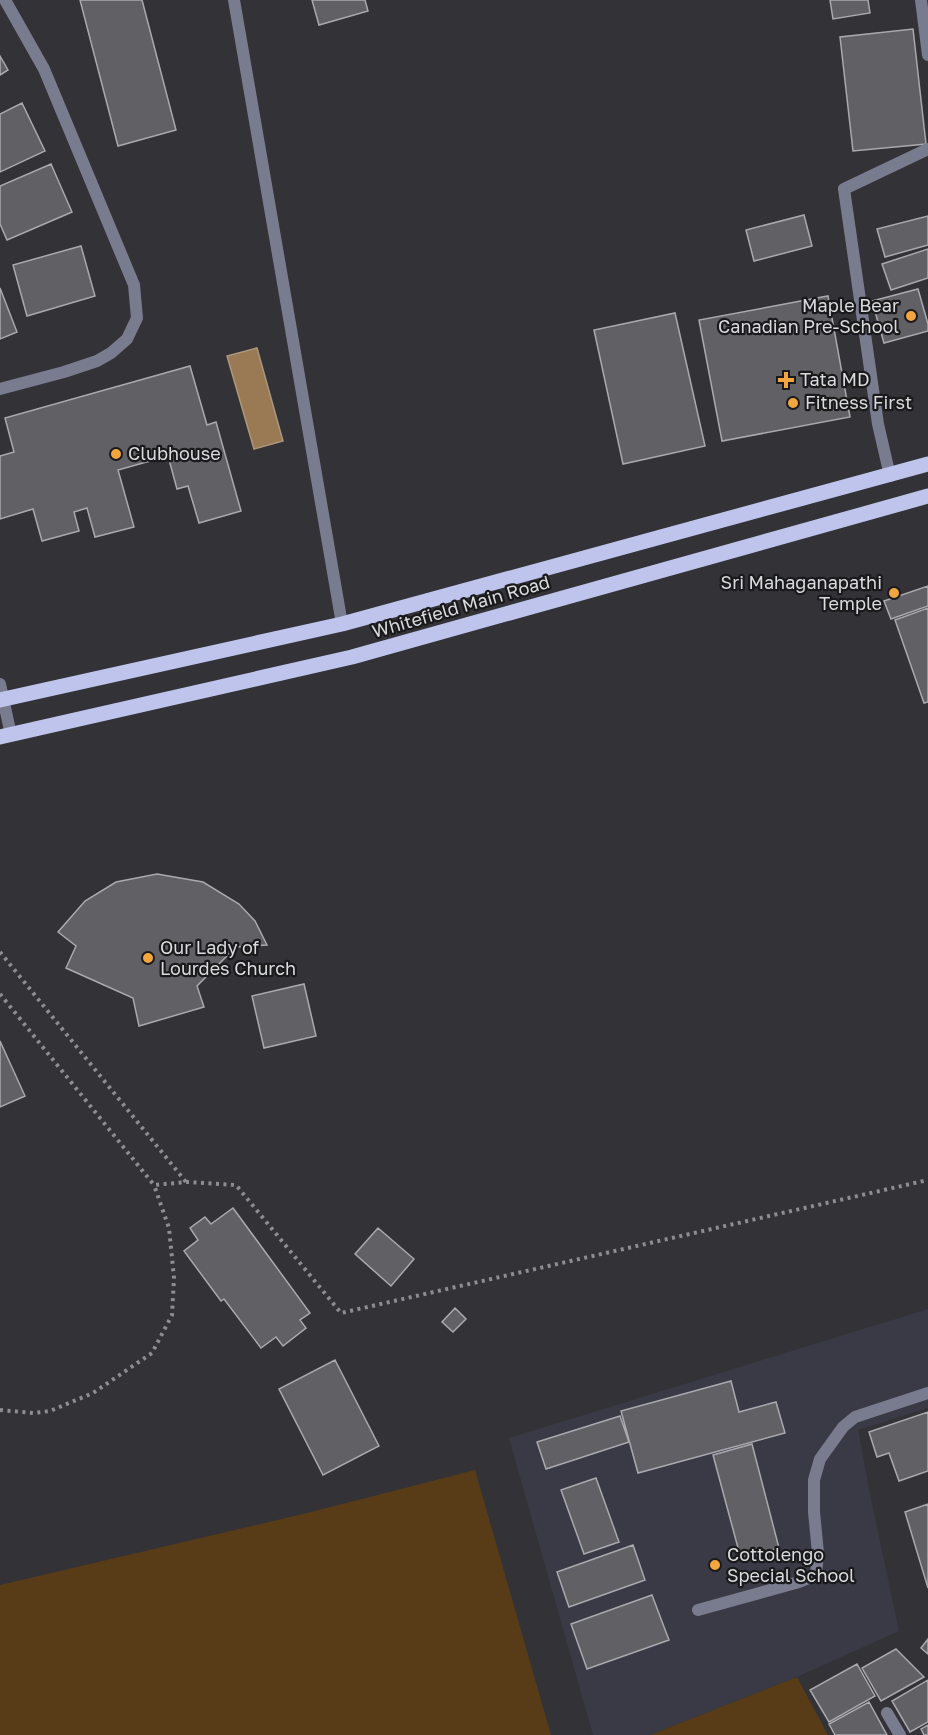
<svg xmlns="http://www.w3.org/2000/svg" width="928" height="1735" viewBox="0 0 928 1735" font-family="'Golos Text',sans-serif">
<rect width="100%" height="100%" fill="#323237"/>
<path fill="#393a45" d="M 928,1309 L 928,1408 L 858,1430 L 871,1499 L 899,1631 L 797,1677 L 650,1735 L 593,1735 L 509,1438 Z"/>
<path fill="#583c18" d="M 475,1470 L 551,1735 L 0,1735 L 0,1585 L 311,1512 Z
M 797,1677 L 828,1735 L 650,1735 Z"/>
<path fill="#997a54" stroke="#ac977d" stroke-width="1.5" d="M 257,348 L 283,441 L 254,449 L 227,356 Z"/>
<path fill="#606065" stroke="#a9a9af" stroke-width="1.5" d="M 80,0 L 142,0 L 176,130 L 118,146 Z
M 312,0 L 365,0 L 368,11 L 319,25 Z
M 830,0 L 868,0 L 870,13 L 833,19 Z
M 913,29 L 926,144 L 853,151 L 840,37 Z
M 0,56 L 8,70 L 0,75 Z
M 22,103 L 45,151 L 0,172 L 0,114 Z
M 51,164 L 72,212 L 7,240 L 0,224 L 0,186 Z
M 804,215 L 812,246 L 754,261 L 746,230 Z
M 928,216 L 928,245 L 885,257 L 877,229 Z
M 81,246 L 95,296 L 27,316 L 13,265 Z
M 928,249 L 928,278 L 891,290 L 882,264 Z
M 0,288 L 17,332 L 0,339 Z
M 918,289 L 928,324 L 928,331 L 884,343 L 872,301 Z
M 828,296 L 850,417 L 722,441 L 699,320 Z
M 675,313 L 705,446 L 623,464 L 594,330 Z
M 190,366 L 207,425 L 216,422 L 241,511 L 199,523 L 188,486 L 177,489 L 168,456 L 118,470 L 134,527 L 95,537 L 87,508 L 74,512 L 79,531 L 42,541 L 33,509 L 0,519 L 0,456 L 14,452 L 5,418 Z
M 928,586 L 928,606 L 891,619 L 884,601 Z
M 928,608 L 928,702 L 924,703 L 895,620 Z
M 157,874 L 203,882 L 239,904 L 255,921 L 267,945 L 236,947 L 197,986 L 204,1007 L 139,1026 L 133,998 L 66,968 L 76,946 L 58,932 L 85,901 L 116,882 Z
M 304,984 L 316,1036 L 264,1048 L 252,996 Z
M 0,1041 L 25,1096 L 0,1107 Z
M 233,1208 L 310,1313 L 300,1320 L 306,1328 L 283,1346 L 276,1337 L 261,1348 L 224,1299 L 221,1301 L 184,1251 L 198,1240 L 190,1228 L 205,1217 L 211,1224 Z
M 378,1228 L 414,1259 L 391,1286 L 355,1254 Z
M 455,1308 L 466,1319 L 453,1332 L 442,1322 Z
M 335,1360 L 379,1446 L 323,1475 L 279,1389 Z
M 731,1381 L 739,1412 L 776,1402 L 785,1433 L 638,1473 L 621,1411 Z
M 928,1412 L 928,1471 L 899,1481 L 889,1453 L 877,1457 L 869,1432 Z
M 620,1416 L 629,1442 L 546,1469 L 537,1442 Z
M 752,1444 L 779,1548 L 741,1559 L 713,1455 Z
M 596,1478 L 619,1542 L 584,1554 L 561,1490 Z
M 928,1504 L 928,1588 L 905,1512 Z
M 633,1545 L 645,1580 L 569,1607 L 557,1572 Z
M 652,1595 L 669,1640 L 587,1669 L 571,1624 Z
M 928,1639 L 928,1654 L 921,1648 Z
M 896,1649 L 924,1677 L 881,1701 L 862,1668 Z
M 857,1664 L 875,1696 L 829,1722 L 810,1690 Z
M 928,1680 L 928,1722 L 910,1732 L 892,1701 Z
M 869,1702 L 887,1735 L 835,1735 L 829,1724 Z
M 928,1725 L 928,1735 L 924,1735 L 921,1729 Z"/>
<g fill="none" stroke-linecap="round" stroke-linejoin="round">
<path stroke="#8d8e91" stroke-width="4" stroke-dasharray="3 4.5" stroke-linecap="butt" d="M 0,952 L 186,1182
M 0,994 L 154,1185 L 187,1182 L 236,1185 L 341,1313 L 928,1180
M 0,1410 L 33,1413 L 50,1411 L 93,1393 L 152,1353 L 172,1315 L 174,1278 L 169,1228 L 154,1185"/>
<path stroke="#797c8f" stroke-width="12" d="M 921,0 L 928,55
M 890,476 L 878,424 L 844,189 L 928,149
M 698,1610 L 799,1582 L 816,1575 L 818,1553 L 814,1512 L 814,1480 L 820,1459 L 843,1427 L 855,1417 L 928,1393
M 887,1713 L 900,1735"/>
<path stroke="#797c8f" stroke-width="12" d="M 234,0 L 342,624
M 0,389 L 64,372 L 97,361 L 111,353 L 127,339 L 137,318 L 134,285 L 44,69 L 5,0
M 0,684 L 11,735"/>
<path stroke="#bec4ec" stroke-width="15" d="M 0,700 L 342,624 L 928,464
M 0,737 L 352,657 L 928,496"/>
</g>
<g fill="#f1a63f" stroke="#1a1a1c" stroke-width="2">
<circle cx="911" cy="316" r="6"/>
<path d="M783 371h6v6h6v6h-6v6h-6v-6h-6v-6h6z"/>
<circle cx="793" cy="403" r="6"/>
<circle cx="116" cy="454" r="6"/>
<circle cx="894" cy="593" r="6"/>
<circle cx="148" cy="958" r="6"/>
<circle cx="715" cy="1565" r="6"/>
</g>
<g text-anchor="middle" stroke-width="4.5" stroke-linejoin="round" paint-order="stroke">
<g font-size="18" fill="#dadbdd" stroke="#1a1a1c" text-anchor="start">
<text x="899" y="312" text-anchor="end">Maple Bear<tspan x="899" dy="21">Canadian Pre-School</tspan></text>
<text x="800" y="386">Tata MD</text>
<text x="805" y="409">Fitness First</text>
<text x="128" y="460">Clubhouse</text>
<text x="882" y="589" text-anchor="end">Sri Mahaganapathi<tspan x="882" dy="21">Temple</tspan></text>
<text x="160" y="954">Our Lady of<tspan x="160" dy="21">Lourdes Church</tspan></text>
<text x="727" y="1561">Cottolengo<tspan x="727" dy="21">Special School</tspan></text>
</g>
<g font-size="18" fill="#dadbdd" stroke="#1a1a1c">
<text transform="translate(461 607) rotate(-16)" y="6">Whitefield Main Road</text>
</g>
</g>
</svg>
